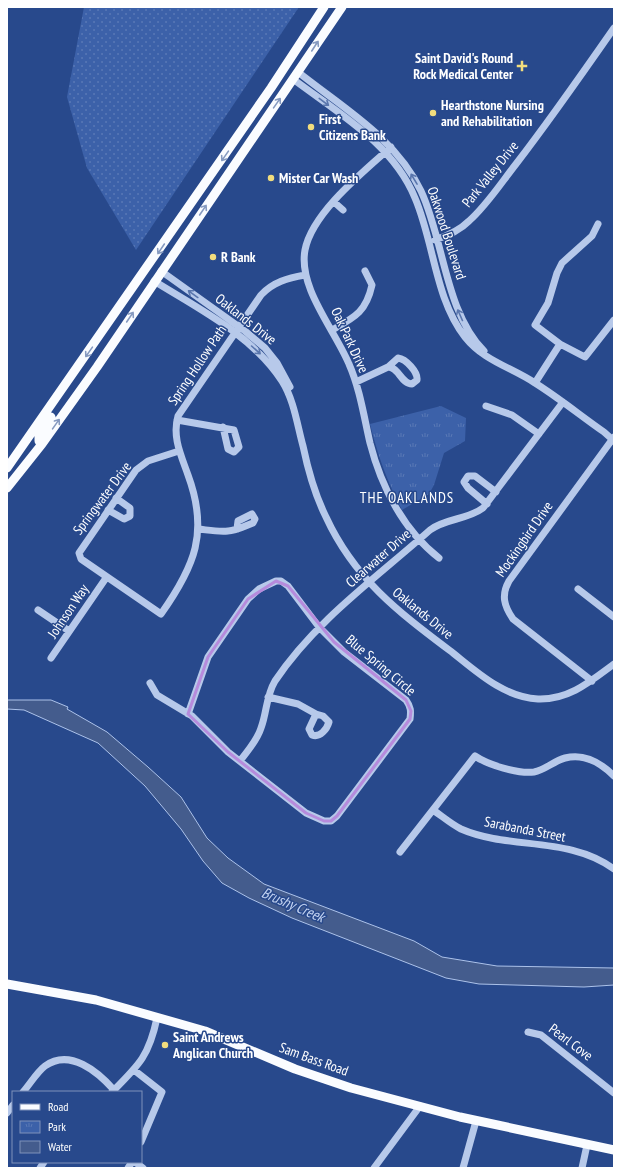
<svg xmlns="http://www.w3.org/2000/svg" width="621" height="1175" viewBox="0 0 621 1175" font-family="'PT Sans Narrow',sans-serif">
<defs>
<pattern id="grass-dots" width="8" height="8" patternUnits="userSpaceOnUse"><rect width="8" height="8" fill="#3c61a9"/><path d="M2 2h.1M6 6h.1" fill="none" stroke="#5979b6" stroke-width="1.8" stroke-linecap="round"/></pattern>
<pattern id="park-tufts" width="24" height="20" patternUnits="userSpaceOnUse"><rect width="24" height="20" fill="#3c61a9"/><path d="M3 7l-1-3M5 7V3M7 7l1-3M15 17l-1-3M17 17v-4M19 17l1-3" fill="none" stroke="#5979b6"/></pattern>
</defs>
<rect width="100%" height="100%" fill="#28498c"/>
<path fill="url(#grass-dots)" d="M 84,7 L 299,7 L 136,250 L 87,168 L 67,97 Z"/>
<path fill="url(#park-tufts)" d="M 441,406 L 466,418 L 465,441 L 444,453 L 434,485 L 429,494 L 402,510 C 387,481 378,456 370,424 Z"/>
<path fill="#445c8d" stroke="#acc2ea" d="M 7,700 L 51,700 L 68,707 L 67,709 L 107,732 L 148,767 L 181,797 L 207,838 L 228,858 L 264,884 L 414,941 L 442,957 L 497,966 L 614,968 L 614,985 L 584,987 L 479,984 L 446,978 L 292,918 L 249,898 L 222,883 L 203,861 L 181,829 L 145,786 L 98,743 L 24,710 L 7,709 Z"/>
<g fill="none" stroke-linecap="round" stroke-linejoin="round">
<path stroke="#b7c9ea" stroke-width="7" d="M 298,72 C 343,108 396,138 421,191 C 444,240 445,312 484,351
M 293,79 C 338,113 393,144 415,198 C 434,242 435,299 465,337 C 484,361 511,367 535,383 C 559,398 581,416 604,432 L 614,441
M 391,147 C 363,172 312,213 305,250 C 298,288 335,330 349,364 C 360,389 364,417 370,443 C 381,486 403,530 439,558
M 334,202 L 343,210
M 598,224 L 592,236 L 562,263 L 557,273 L 548,303 L 535,325 L 560,344 L 585,357 L 614,320
M 435,240 C 447,236 459,231 469,221 C 487,205 501,183 516,164 C 550,120 582,74 614,28
M 161,271 L 245,331 L 265,348 L 277,363 L 290,387
M 154,281 C 199,309 252,335 282,381 C 294,400 297,424 303,446 C 308,470 315,495 326,517 C 355,580 400,613 453,653 C 478,673 504,697 538,699 C 569,700 591,681 614,664
M 332,330 C 355,317 366,312 372,285 L 365,271
M 356,382 L 388,367 C 399,367 401,384 412,384 L 417,380 C 418,372 406,359 398,358 L 388,367
M 535,383 L 560,344
M 486,406 L 512,415 L 539,434
M 177,420 L 234,430 L 239,447 L 234,452 L 228,449 L 223,427
M 179,451 L 148,461 L 136,470 L 79,553 L 81,559 L 161,614 C 195,566 209,532 188,475 C 181,455 172,437 178,416 L 261,295 C 273,282 288,278 305,275
M 487,504 L 468,488 L 464,482 L 468,476 L 475,476 L 496,492
M 108,510 L 124,519 L 130,516 L 130,508 L 116,498
M 198,529 C 208,530 218,532 228,531 C 236,531 245,526 253,523 L 255,519 L 252,514 L 238,521 L 237,529
M 578,589 L 614,617
M 38,610 L 69,631
M 51,658 L 106,578
M 592,681 L 513,619 C 504,606 501,595 509,581 L 614,437
M 150,683 L 157,695 L 192,716 L 228,752 L 306,813 L 324,821 L 331,821 L 337,816 L 410,719 C 411,711 411,707 406,700 L 344,652 L 319,627 L 288,586 L 281,581 L 276,581 L 259,589 L 248,599 L 208,657 L 188,714
M 268,697 L 298,704 L 316,714 L 309,729 L 312,735 C 320,738 327,729 329,722 L 323,716 L 316,714
M 240,761 C 248,750 257,741 261,728 C 267,712 266,696 275,681 C 315,621 376,578 430,530 C 446,518 467,520 483,508 L 563,402
M 433,810 C 442,816 451,824 461,829 C 509,850 570,836 614,869
M 400,852 L 475,756 C 488,765 518,774 534,772 C 545,770 554,761 565,758 C 584,753 601,763 614,776
M 528,1032 L 541,1035 L 614,1093
M 134,1070 L 162,1092 L 141,1142
M 23,1092 C 30,1084 37,1072 45,1066 C 70,1048 98,1072 114,1090
M 112,1092 C 139,1065 149,1056 157,1018
M 7,1113 L 13,1105
M 135,1162 L 143,1168
M 40,1168 L 44,1162
M 128,1168 L 132,1162
M 374,1168 L 420,1106
M 463,1168 L 476,1121
M 582,1168 L 587,1145"/>
<path stroke="#fafcff" stroke-width="9" d="M 42,444 L 39,441 L 39,437 L 51,417
M 7,468 L 271,88 L 324,7
M 7,488 L 42,444 L 97,367 L 342,7
M 7,984 L 96,1000 L 205,1031 L 295,1069 L 351,1088 L 460,1117 L 614,1150"/>
</g>
<defs><path id="oneway-shaft" d="M-6 0H5M1.5-3L5.5 0L1.5 3" fill="none" stroke-width="1.6" stroke-linecap="round" stroke-linejoin="round"/></defs>
<g stroke="#869ac0">
<use href="#oneway-shaft" transform="translate(315 46) rotate(-57)"/>
<use href="#oneway-shaft" transform="translate(277 103) rotate(-55)"/>
<use href="#oneway-shaft" transform="translate(225 156) rotate(125)"/>
<use href="#oneway-shaft" transform="translate(203 210) rotate(-56)"/>
<use href="#oneway-shaft" transform="translate(161 249) rotate(124)"/>
<use href="#oneway-shaft" transform="translate(130 317) rotate(-56)"/>
<use href="#oneway-shaft" transform="translate(89 352) rotate(125)"/>
<use href="#oneway-shaft" transform="translate(56 424) rotate(-55)"/>
</g>
<g stroke="#5a76ad">
<use href="#oneway-shaft" transform="translate(324 102) rotate(37)"/>
<use href="#oneway-shaft" transform="translate(414 179) rotate(-121)"/>
<use href="#oneway-shaft" transform="translate(193 294) rotate(-144)"/>
<use href="#oneway-shaft" transform="translate(460 315) rotate(-114)"/>
<use href="#oneway-shaft" transform="translate(256 350) rotate(42)"/>
</g>
<path fill="none" stroke="#b68bdc" stroke-width="3" stroke-linejoin="round" d="M 276,581 L 288,586 L 334,642 L 406,700 L 411,711 L 410,719 L 337,816 L 331,821 L 324,821 L 306,813 L 228,752 L 188,714 L 208,657 L 248,599 Z"/>
<g fill="#f2dd7d" stroke="#28498c" stroke-width="1.5">
<path d="M520 60h4v4h4v4h-4v4h-4v-4h-4v-4h4z"/>
<circle cx="433" cy="113" r="4"/>
<circle cx="311" cy="127" r="4"/>
<circle cx="271" cy="178" r="4"/>
<circle cx="213" cy="257" r="4"/>
<circle cx="165" cy="1045" r="4"/>
</g>
<g text-anchor="middle" stroke-width="3" stroke-linejoin="round" paint-order="stroke">
<g font-size="14" font-weight="bold" fill="#fff" stroke="#28498c" text-anchor="start">
<text x="513" y="63" text-anchor="end">Saint David's Round<tspan x="513" dy="16">Rock Medical Center</tspan></text>
<text x="441" y="110">Hearthstone Nursing<tspan x="441" dy="16">and Rehabilitation</tspan></text>
<text x="319" y="124">First<tspan x="319" dy="16">Citizens Bank</tspan></text>
<text x="279" y="183">Mister Car Wash</text>
<text x="221" y="262">R Bank</text>
<text x="173" y="1042">Saint Andrews<tspan x="173" dy="16">Anglican Church</tspan></text>
</g>
<g font-size="14" fill="#fff" stroke="#28498c">
<text transform="translate(490 174) rotate(-51)" y="5">Park Valley Drive</text>
<text transform="translate(447 233) rotate(72)" y="5">Oakwood Boulevard</text>
<text transform="translate(246 319) rotate(38)" y="5">Oaklands Drive</text>
<text transform="translate(350 340) rotate(65)" y="5">Oak Park Drive</text>
<text transform="translate(197 365) rotate(-56)" y="5">Spring Hollow Path</text>
<text transform="translate(102 498) rotate(-53)" y="5">Springwater Drive</text>
<text transform="translate(524 539) rotate(-55)" y="5">Mockingbird Drive</text>
<text transform="translate(378 558) rotate(-41)" y="5">Clearwater Drive</text>
<text transform="translate(68 611) rotate(-56)" y="5">Johnson Way</text>
<text transform="translate(423 613) rotate(39)" y="5">Oaklands Drive</text>
<text transform="translate(381 665) rotate(40)" y="5">Blue Spring Circle</text>
<text transform="translate(525 829) rotate(11)" y="5">Sarabanda Street</text>
<text transform="translate(571 1042) rotate(37)" y="5">Pearl Cove</text>
<text transform="translate(314 1059) rotate(20)" y="5">Sam Bass Road</text>
</g>
<g font-size="15" letter-spacing="1" fill="#fff" stroke="#28498c">
<text x="407" y="503">THE OAKLANDS</text>
</g>
<g font-size="15" font-style="italic" fill="#c3d3f1" stroke="#28498c">
<text transform="translate(293 905) rotate(23)" y="5">Brushy Creek</text>
</g>
</g>
<rect width="621" height="1175" fill="none" stroke="#ffffff" stroke-width="16"/>
<rect x="12" y="1091" width="130" height="72" fill="#28498c" stroke="#7e92ba"/>
<rect x="20" y="1104" width="20" height="6" fill="#fafcff" stroke="#7e92ba"/>
<text x="48" y="1111" font-size="12" fill="#ffffff">Road</text>
<rect x="20" y="1121" width="20" height="12" fill="url(#park-tufts)" stroke="#7e92ba"/>
<text x="48" y="1131" font-size="12" fill="#ffffff">Park</text>
<rect x="20" y="1141" width="20" height="12" fill="#445c8d" stroke="#7e92ba"/>
<text x="48" y="1151" font-size="12" fill="#ffffff">Water</text>
</svg>
